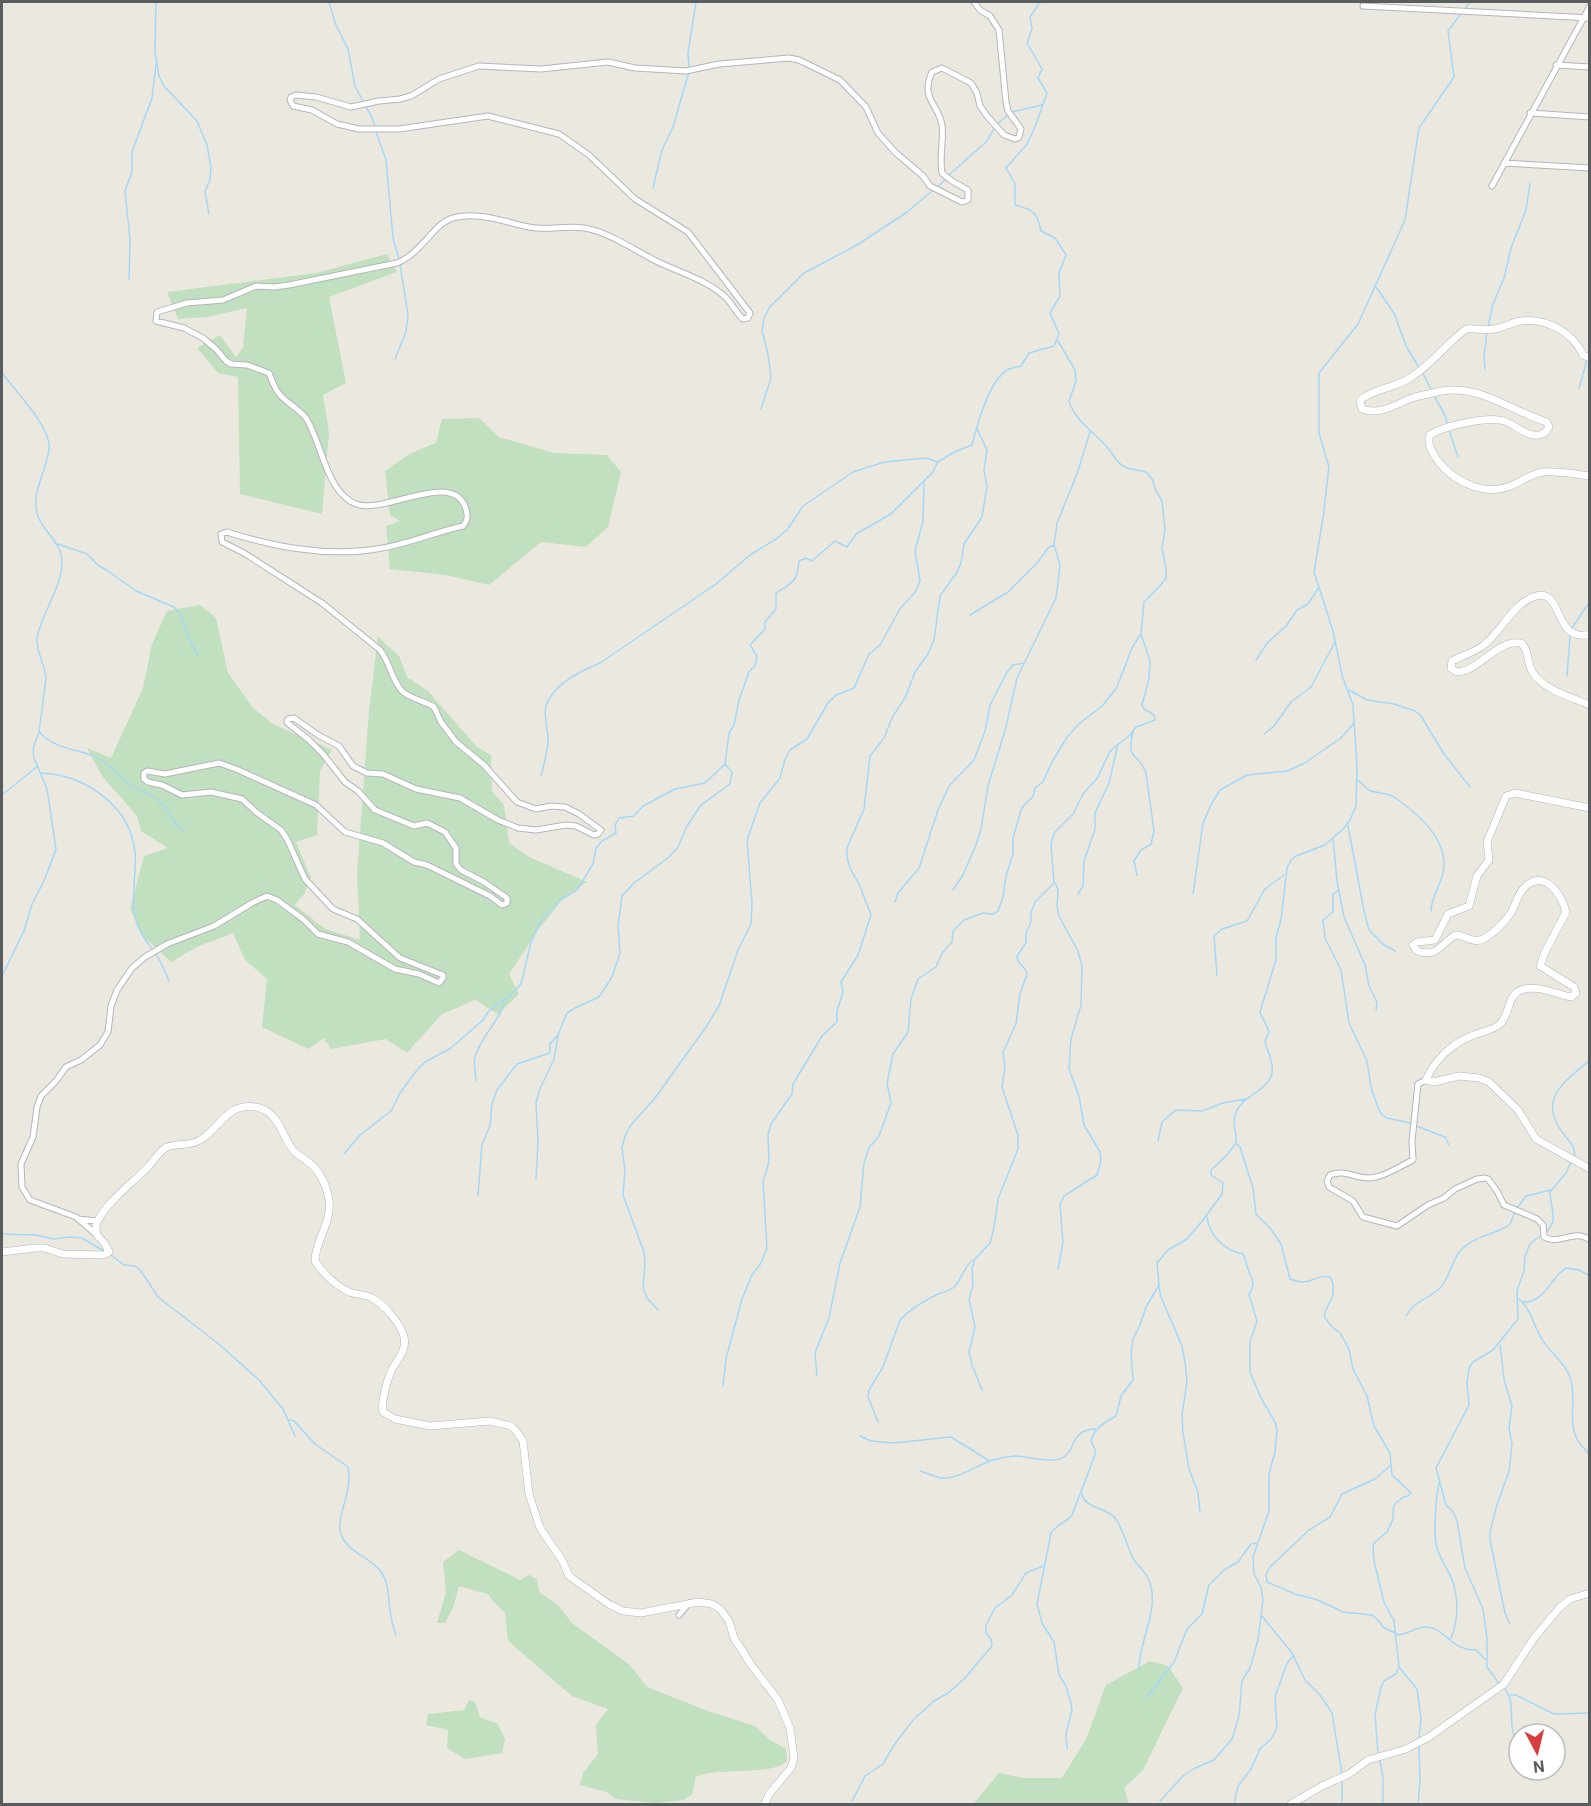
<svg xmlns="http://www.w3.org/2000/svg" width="1591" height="1806" viewBox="0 0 1591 1806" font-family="Roboto,sans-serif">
<rect width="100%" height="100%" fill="#ebe8e0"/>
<path fill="#c1e0bf" d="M 387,254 L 397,272 L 329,297 L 346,383 L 323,395 L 329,433 L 322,514 L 240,494 L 238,377 L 218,373 L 197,348 L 220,335 L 236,357 L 243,348 L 247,308 L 206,317 L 178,319 L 167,292 L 316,273 Z
M 479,418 L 499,437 L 554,453 L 607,455 L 621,472 L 608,527 L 586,547 L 541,542 L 489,585 L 446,575 L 390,569 L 386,526 L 400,521 L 390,515 L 385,471 L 409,454 L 436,443 L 442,419 Z
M 200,605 L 216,618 L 228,673 L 253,708 L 273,724 L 332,750 L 320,771 L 317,835 L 296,842 L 311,878 L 304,894 L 295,905 L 325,929 L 360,940 L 357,874 L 369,710 L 378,637 L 399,656 L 407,677 L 428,691 L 476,746 L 491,755 L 492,791 L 504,805 L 509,843 L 529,857 L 587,882 L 565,896 L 539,929 L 509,974 L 519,994 L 498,1014 L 475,1000 L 442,1014 L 407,1053 L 386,1039 L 331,1049 L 324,1038 L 308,1049 L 262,1027 L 267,979 L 245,960 L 233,933 L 197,947 L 171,962 L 143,936 L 130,909 L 144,856 L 168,848 L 141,831 L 137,816 L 102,776 L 87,748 L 111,758 L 143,688 L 152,644 L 167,611 Z
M 459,1550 L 520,1580 L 529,1575 L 537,1579 L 539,1592 L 558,1605 L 572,1623 L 630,1665 L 647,1687 L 708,1711 L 755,1726 L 770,1740 L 786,1749 L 787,1761 C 771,1777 719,1766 696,1777 L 692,1795 L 683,1800 L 656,1803 L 615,1799 L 607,1792 L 580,1785 L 583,1773 L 598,1754 L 596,1725 L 608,1709 L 572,1696 L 508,1641 L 505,1613 L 487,1594 L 459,1586 L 453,1608 L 445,1623 L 437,1623 L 446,1592 L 443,1562 Z
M 1150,1661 L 1168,1666 L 1183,1688 L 1143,1770 L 1124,1788 L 1129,1804 L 973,1804 L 999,1773 L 1023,1778 L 1062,1778 L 1086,1739 L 1106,1685 Z
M 469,1700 L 475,1702 L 480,1717 L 498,1724 L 505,1739 L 502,1753 L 465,1759 L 447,1748 L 448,1730 L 426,1725 L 428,1714 L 464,1710 Z"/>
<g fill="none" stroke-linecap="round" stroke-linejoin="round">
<path stroke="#a5d8f6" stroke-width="1.5" d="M 156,2 L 155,52 L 159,76 L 164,86 L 197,121 L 207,145 L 211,168 L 210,180 L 205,191 L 209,214
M 329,2 L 336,25 L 348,49 L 355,86 L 364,103
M 1464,10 L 1470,2
M 689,67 L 688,53 L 696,2
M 366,107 L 372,117 L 375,127
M 1012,112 L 1042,105
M 998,123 L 1008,115
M 376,132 L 386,160 L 393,238 L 399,259
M 949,175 L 987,141 L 995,127
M 653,188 L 662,150 L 673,127 L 689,72
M 936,188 L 946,179
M 129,280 L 130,240 L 125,191 L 132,172 L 132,152 L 152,98 L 156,64
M 1376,287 L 1394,313 L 1406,346 L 1420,369
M 1488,327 L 1493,304 L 1504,278 L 1511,248 L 1526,210 L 1530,183
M 395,359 L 406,332 L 408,315 L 400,264
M 1485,369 L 1484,357 L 1487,331
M 2,373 C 15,391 52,427 49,450 C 47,466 37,484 36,498 C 33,524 53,533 60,551 C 70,578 40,613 37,639 C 36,651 45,665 46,678 L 39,732 L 33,749 L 34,758 L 47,789 L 56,849 L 44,881 L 32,904 L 24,931 L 2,976
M 1423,373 L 1431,390
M 1579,388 L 1587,360
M 1433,394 L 1444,413 L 1448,425
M 761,409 L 771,378 L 768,354 L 762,331 L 764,318 L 769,308 L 804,273 L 857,245 L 907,212 L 932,191
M 1449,430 L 1458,457
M 55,543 L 87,554 L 99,566 L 108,571 L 136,591 L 174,607 L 180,613 L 191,643 L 198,655
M 970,615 L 1008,592 L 1038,562 L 1048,548 L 1054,545
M 1572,628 L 1590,601
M 1256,660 L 1268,642 L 1286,626 L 1297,610 L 1308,604 L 1319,587
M 1567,676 L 1570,636
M 1349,690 L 1367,700 L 1394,704 L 1415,711 L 1421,716 L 1444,754 L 1470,787
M 40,733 C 62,754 85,747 107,764 C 114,770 120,778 128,783 C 138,790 152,793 160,802 C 169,811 173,824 184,831
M 1133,733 C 1125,761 1139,752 1146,773 L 1154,831 L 1151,844 L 1141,850 L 1134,861 L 1137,875
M 1264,734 L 1274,726 L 1291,702 L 1311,687 L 1335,642
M 41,773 C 85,775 130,805 135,852 C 137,875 130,897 136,920 C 139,934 150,945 157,956 C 162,963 165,972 169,981
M 541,776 C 544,764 548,751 548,739 C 548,729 543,716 546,706 C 553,684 580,671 600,663 L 716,584 L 750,555 L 776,539 L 787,530 L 803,506 L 853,472 L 884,462 L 926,458 L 937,462
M 1357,779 C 1360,782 1364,786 1367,789 C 1375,794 1386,792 1394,797 C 1416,812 1446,837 1444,867 C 1443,883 1431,896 1431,911
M 2,795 L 38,766
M 1348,826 L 1364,911 L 1369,930 L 1383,944 L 1395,951
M 1333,839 L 1337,881 L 1344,917 L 1365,965 L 1369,986 L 1377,1002 L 1376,1010
M 1055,883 L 1058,889 L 1057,907 L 1059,916 L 1078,951 L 1082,967 L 1081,1005 L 1071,1039 L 1069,1069 L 1079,1096 L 1084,1125 L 1100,1152 L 1101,1161 L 1097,1175 L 1064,1196 L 1060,1205 L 1063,1243 L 1058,1269
M 953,890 L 963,875 L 976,845 L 981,829 L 988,786 L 1006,727 L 1017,678 L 1056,598 L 1060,565 L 1054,545 L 1057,523 L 1077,474 L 1090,432
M 1339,890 L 1333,894 L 1333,912 L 1323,920 L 1325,938 L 1341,970 L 1349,1023 L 1367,1061 L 1371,1088 L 1379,1110 L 1382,1115 L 1387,1118 L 1406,1122 L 1437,1134 L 1445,1137 L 1449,1145
M 1078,894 L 1083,886 L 1084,861 L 1095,829 L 1095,813 L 1109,783 L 1118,744
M 1193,894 L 1203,823 L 1212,803 L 1220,790 L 1247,775 L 1287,771 L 1303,764 L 1341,738 L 1354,723
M 895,902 L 898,893 L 919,868 L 938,810 L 949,786 L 974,760 L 985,731 L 990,705 L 1007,672 L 1013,665 L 1024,663
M 1217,976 L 1214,936 L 1222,929 L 1247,921 L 1265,889 L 1284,875
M 476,1081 C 476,1073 473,1064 475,1057 C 480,1037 500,1021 504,1003
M 1158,1141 L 1162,1122 L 1176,1110 L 1202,1111 L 1223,1103 L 1246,1099
M 1236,1143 L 1240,1147 L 1253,1188 L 1256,1214 L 1270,1228 L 1281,1244 L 1290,1279 C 1311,1288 1315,1273 1330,1277 L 1333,1283 L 1333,1295 L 1325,1312 L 1325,1318 L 1332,1327 L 1340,1333 L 1349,1349 L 1353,1369 L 1367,1396 L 1374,1426 L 1390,1453 L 1392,1475 L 1411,1493 L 1408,1496 L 1403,1497 L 1395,1504 L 1393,1509 L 1393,1519 L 1387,1532 L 1375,1542 L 1373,1546 L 1374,1561 L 1384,1602 L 1394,1621 L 1399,1667 L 1417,1689 L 1421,1718 L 1419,1738
M 344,1154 L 360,1135 L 391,1111 L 400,1093 L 417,1070 L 425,1062 L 451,1048 L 483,1020 L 488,1012 L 513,993 L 521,984 L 531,942 L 540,922 L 560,900 L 577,890 L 593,864 L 596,848 L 602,841 L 616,833 L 615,825 L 619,818 L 634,816 L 643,806 L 675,789 L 705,783 L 725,764 L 729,733 L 734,725 L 739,700 L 749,672 L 755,666 L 757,656 L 750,645 L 765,629 L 765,622 L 776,609 L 776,593 C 792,583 798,581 799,561 L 806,558 L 812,561 L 835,541 L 847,547 L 856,534 L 891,514 L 932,473 L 938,462 L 954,452 L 972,445 C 977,425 989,381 1007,370 C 1010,368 1017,367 1021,366 L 1029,353 L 1054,346 L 1059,334 L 1050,313 L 1060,296 L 1059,273 L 1066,255 L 1055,238 L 1041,231 C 1037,211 1033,210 1015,205 L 1015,184 L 1006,168 L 1027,144 L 1035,127 L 1047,93 L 1038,78 L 1042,69 L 1027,43 L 1032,29 L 1030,17 L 1040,2
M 1574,1158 C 1576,1149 1572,1144 1566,1137 C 1535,1100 1563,1083 1590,1060
M 536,1179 L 538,1142 L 536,1103 L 539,1091 L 554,1059 L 558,1035 L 567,1013 L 577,1007 L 599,997 L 612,977 L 620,953 L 618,926 L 622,896 L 634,883 L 669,857 L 678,847 L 687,826 L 701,805 L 730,784 L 732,772 L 725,764
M 478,1196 L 482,1144 L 490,1126 L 492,1104 L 497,1090 L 517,1064 L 550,1053 L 550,1044 L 557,1036
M 1517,1208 L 1526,1196 L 1551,1190
M 1545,1233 C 1560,1221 1550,1208 1550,1192 L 1566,1173 L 1571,1162
M 2,1234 L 36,1235 L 54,1239 L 69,1237 L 82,1238 L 104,1251
M 111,1255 L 124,1265 L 135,1266 L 141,1271 L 158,1297 L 220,1345 L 259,1380 L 283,1409 L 295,1436
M 1159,1287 L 1161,1297 L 1182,1346 L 1185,1362 L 1187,1381 L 1182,1415 L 1183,1433 L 1189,1469 L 1198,1492 L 1200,1512
M 1519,1299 C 1532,1310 1533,1326 1542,1339 C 1550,1353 1564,1361 1570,1377 C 1577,1397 1568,1418 1576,1437 C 1579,1445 1586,1449 1590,1456
M 1523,1302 C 1545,1303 1550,1278 1566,1268 L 1579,1270 L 1590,1276
M 658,1310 L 647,1298 L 643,1287 L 645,1263 L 644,1252 L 623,1195 L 625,1171 L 622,1148 L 625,1136 L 631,1125 L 655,1098 L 706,1027 L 719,1006 L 738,950 L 751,924 L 752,903 L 747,840 L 760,803 L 780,778 L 785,759 L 790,750 L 807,739 L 828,703 L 836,695 L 854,688 L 869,654 L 880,645 L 900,609 L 916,591 L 920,580 L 915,551 L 923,521 L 924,482
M 1406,1316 C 1414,1301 1429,1299 1441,1287 C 1449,1278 1451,1264 1458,1254 C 1469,1238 1489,1236 1506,1227 L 1510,1224 L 1515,1212
M 1500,1345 L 1504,1379 L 1512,1406 L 1509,1428 L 1512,1444 L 1509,1471 L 1497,1505 L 1490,1531 L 1490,1540 L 1505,1613 L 1510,1624
M 817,1376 L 815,1353 L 829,1318 L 840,1263 L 860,1207 L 864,1163 L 869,1148 L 879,1136 L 891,1103 L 887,1083 L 893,1054 L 908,1032 L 911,999 L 918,979 L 936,967 L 942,953 L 952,942 L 953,931 L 964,920 L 983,913 L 993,914 L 998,911 L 1003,897 L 1006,876 L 1013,854 L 1013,838 L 1021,810 L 1025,804 L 1033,797 L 1035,788 L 1043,782 L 1052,762 L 1067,737 L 1079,724 L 1103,705 L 1117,687 L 1132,648 L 1140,635
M 723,1386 L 726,1359 L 742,1299 L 752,1275 L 761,1263 L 767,1248 L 763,1182 L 769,1162 L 768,1135 L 771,1124 L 792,1094 L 793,1084 L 822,1036 L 837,1022 L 837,1011 L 843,992 L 841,982 L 858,955 L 871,915 L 860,886 L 850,868 L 847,858 L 847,848 L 864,809 L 870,756 L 884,738 L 892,718 L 906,696 L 915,672 L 928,654 L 934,640 L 940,596 L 957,572 L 961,563 L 964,544 L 982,517 L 987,486 L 984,470 L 987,450 L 977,429
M 982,1390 L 972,1365 L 969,1352 L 975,1327 L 969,1299 L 973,1285 L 972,1269 L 975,1259 L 990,1243 L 994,1228 L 998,1199 L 1018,1149 L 1018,1135 L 1002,1087 L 1005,1067 L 1003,1052 L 1016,1024 L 1020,994 L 1027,974 L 1025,969 L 1018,961 L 1017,956 L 1026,943 L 1026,933 L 1031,922 L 1031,912 L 1035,902 L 1054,883 L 1051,844 L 1054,833 L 1073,814 L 1083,794 L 1098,777 L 1110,751 L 1130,735 L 1136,727 L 1155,720 L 1154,715 L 1144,709 L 1142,705 L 1149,679 L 1150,661 L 1141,634 L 1144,602 L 1160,586 L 1166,578 L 1166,568 L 1162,548 L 1165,529 L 1162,501 L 1155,489 L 1153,480 L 1146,472 C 1138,470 1130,470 1123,466 C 1116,462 1113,454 1108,448 C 1095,433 1075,421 1069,401 L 1076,381 L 1075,370 L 1058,341
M 289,1420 L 294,1421 L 315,1444 L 348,1467 C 353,1490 337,1515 340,1531 C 345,1554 375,1557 384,1577 C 390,1588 388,1605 391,1617 C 392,1623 394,1629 396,1635
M 878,1422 L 868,1397 L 869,1390 L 883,1367 L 900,1320 C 908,1311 924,1301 936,1295 C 942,1292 948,1292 954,1287 C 962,1279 964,1266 973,1260
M 860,1436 L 871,1441 L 893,1443 L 951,1437 L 988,1460
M 1390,1466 L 1375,1479 L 1342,1494 L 1330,1517 L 1309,1530 L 1270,1567 L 1266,1574 L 1267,1582 L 1295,1594 L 1318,1600 L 1343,1612 L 1372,1615 L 1378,1620 L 1383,1627 L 1399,1635 C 1408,1634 1415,1627 1426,1627 C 1445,1627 1449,1650 1476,1650 L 1485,1659
M 920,1471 L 940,1478 L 948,1478 C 974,1473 983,1458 1014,1456 C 1026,1456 1050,1463 1060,1459 C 1078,1452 1068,1429 1097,1429
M 1439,1483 C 1436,1496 1433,1535 1437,1548 C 1440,1558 1446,1567 1451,1577 C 1459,1596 1459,1622 1450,1640
M 1082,1494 C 1085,1509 1106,1507 1115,1518 C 1123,1528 1126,1544 1132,1556 C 1136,1565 1144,1570 1148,1578 C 1162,1607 1138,1641 1139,1670
M 1261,1615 L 1292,1653 L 1305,1680 L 1320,1695 L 1332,1713 L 1342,1774
M 1500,1685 L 1487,1667 L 1487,1638 L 1483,1609 L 1465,1568 L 1457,1521 L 1453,1512 L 1446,1505 L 1436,1468 L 1469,1405 L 1467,1383 L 1469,1368 L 1473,1362 L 1493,1350 L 1518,1319 L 1517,1291 L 1524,1271 L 1525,1256 L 1530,1244 L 1541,1235
M 1504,1688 C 1518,1702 1505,1728 1519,1745
M 1511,1695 L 1516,1695 L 1554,1714 L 1590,1713
M 1146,1698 L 1174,1662 L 1187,1629 L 1202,1614 L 1209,1585 L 1224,1570 L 1238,1562 L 1251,1544 L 1256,1543
M 1067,1749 L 1066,1734 L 1072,1710 L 1071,1703 L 1066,1686 L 1059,1675 L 1054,1642 L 1042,1623 L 1037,1604 L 1051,1533 C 1057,1524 1066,1523 1072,1515 L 1095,1455 L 1095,1450 L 1091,1441 C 1094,1428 1105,1422 1116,1416 L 1121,1396 L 1133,1380 L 1131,1354 L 1133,1339 L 1140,1325 L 1146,1307 L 1159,1285 L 1157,1263 L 1168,1250 L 1187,1239 L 1203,1220 L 1222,1194 L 1223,1183 L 1211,1175 L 1211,1170 L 1227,1155 L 1236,1143 C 1237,1134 1232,1124 1235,1115 C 1240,1096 1268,1092 1272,1073 C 1274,1061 1267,1052 1265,1041 L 1269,1031 L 1260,1012 L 1276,960 L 1276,938 L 1281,919 L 1287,868 L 1291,860 L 1296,856 L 1325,845 L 1344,828 L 1350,820 L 1356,806 L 1357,767 L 1353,705 L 1342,675 L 1333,631 L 1314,572 L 1323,518 L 1329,467 L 1319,433 L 1319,373 L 1358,324 L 1405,220 L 1419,128 L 1454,77 L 1448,31 L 1461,14
M 1378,1753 L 1375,1715 L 1381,1687 L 1384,1681 L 1396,1674 L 1398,1669
M 1380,1761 L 1383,1778 L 1383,1804
M 852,1801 L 865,1776 L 883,1764 L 894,1745 L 913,1720 L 934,1701 L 948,1693 L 964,1679 L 992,1646 L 991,1639 L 986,1633 L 986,1625 L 995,1608 L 1012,1595 L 1026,1573 L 1043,1566
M 1160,1801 L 1183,1776 L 1195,1768 L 1214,1760 L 1232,1739 L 1239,1716 L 1242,1681 L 1250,1668 L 1258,1640 L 1263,1600 L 1261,1587 L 1254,1574 L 1253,1557 L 1269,1511 L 1269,1474 L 1275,1452 L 1277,1430 L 1275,1422 L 1261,1398 L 1250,1372 L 1250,1342 L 1257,1321 L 1249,1294 C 1256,1283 1252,1280 1248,1269 C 1246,1265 1246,1259 1243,1254 C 1224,1250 1210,1237 1207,1217
M 1234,1804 L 1238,1786 L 1251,1769 L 1260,1749 L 1271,1739 L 1277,1728 L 1275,1697 L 1287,1663 L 1293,1656
M 1342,1804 L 1342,1779
M 1418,1804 L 1420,1782 L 1419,1746"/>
<g stroke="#b3b6ba" stroke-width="7">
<path id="minor" d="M 1363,6 L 1590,18
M 1556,65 L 1590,67
M 1530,113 L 1590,117
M 1504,163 L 1590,168
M 1492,186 L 1590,6
M 1426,1080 L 1418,1084 L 1412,1141 L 1413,1160 C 1400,1166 1383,1178 1368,1178 C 1354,1178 1345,1169 1330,1175 L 1327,1181 L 1329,1187 L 1353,1201 L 1363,1217 L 1397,1226 L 1428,1205 L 1444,1198 L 1455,1189 L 1477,1179 L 1485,1178 L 1488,1179 L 1497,1191 L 1504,1205 L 1537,1219 L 1543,1225 L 1544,1237 C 1560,1246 1574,1228 1590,1240
M 78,1219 L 98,1221
M 97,1235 L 76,1217 L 30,1200 L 22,1187 L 21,1164 L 33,1137 L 37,1107 L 41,1096 L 56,1081 L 66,1067 L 81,1060 L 100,1045 L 108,1032 L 111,1006 L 117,990 L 132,968 L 145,957 L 167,944 L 214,926 L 252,903 L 267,896 L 277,900 L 303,919 L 318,934 L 348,942 L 395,969 L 419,974 L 439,983 L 443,978 L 443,975 L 400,958 L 357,919 L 333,909 L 305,879 L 287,839 L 281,830 L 256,812 L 242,799 L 211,792 L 182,795 L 162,785 L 148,782 L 144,779 L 144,773 L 147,771 L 165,774 L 219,763 L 236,769 L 316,805 L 345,832 L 383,843 L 414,862 L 427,865 L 490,896 L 502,905 L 507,903 L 507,898 L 484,882 L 461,870 L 456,864 L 456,848 L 445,832 L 427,823 L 414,826 L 375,810 L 358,791 L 345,782 L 323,754 L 308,739 L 290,725 L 287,722 L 288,719 L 294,718 L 318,735 L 339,746 L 353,766 L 367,773 L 383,774 L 416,789 L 460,798 L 498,820 L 518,828 L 536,830 L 566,825 L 576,826 L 594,835 L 598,834 L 601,830 L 579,814 L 565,807 L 551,806 L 536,809 L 517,802 L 484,765 L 456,742 L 441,722 L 434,707 C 424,701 412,699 403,692 C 391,681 390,660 379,649 L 322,603 L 244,553 L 222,542 L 221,534 L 227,532 C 277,548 330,558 382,548 C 410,543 436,532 463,526 C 468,521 468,516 466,509 C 454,468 385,515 356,504 C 326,492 322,443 306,418 C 299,409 290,405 282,397 C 275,391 272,381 269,373 L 247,365 L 231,364 L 226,361 L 216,349 L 203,338 L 184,328 L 156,321 L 157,312 L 187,303 L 223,300 L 256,286 L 275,287 L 289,285 L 397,263 C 422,253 434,223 453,218 C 479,211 504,222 529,227 C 547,231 565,225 584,228 C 607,231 636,251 658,262 C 679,272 704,279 723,295 C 731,301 735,312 743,319 L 748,318 L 750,313 L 688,232 L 635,199 L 589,155 L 559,134 L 488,116 L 399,129 L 359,129 L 337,124 L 312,110 L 293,106 L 290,100 L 291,97 L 296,95 L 316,97 L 351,107 L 379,101 L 400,99 L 411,96 L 439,79 L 479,66 L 541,69 L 608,62 L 635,68 L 686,71 L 719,64 L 789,58 L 799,60 L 840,80 L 866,107 L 878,133 L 896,153 L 923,176 L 930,186 L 962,202 L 968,200 L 968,190 L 952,181 L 942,173 C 939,157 944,141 942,125 C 938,103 920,99 932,72 L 942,68 L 971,83 L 977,93 L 980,106 L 987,116 L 1004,135 L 1015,139 L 1019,137 L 1021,129 L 1008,111 L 1006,102 L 999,30 L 990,16 L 980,10 L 974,2
M 679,1615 L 689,1603"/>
</g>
<g stroke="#b3b6ba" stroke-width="8">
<path id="tertiary" d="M 1590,358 L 1583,355 C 1573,332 1546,318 1521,321 C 1512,322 1504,328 1494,329 C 1485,331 1476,328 1466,329 C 1446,344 1431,365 1410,378 C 1397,387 1367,391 1360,401 L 1362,409 C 1381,416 1397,403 1415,397 C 1423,395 1433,393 1442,391 C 1480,384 1512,412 1547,422 L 1549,427 C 1546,433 1541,436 1534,435 C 1523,434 1514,424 1504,421 C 1488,416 1443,426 1430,435 C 1426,444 1433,453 1438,461 C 1455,483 1486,497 1513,485 C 1523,480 1531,474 1543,472 C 1558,471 1574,474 1590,476
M 1590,634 C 1553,644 1564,588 1536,596 C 1514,602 1502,630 1485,644 C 1476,652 1463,655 1452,661 L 1451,668 L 1456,672 C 1480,672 1496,639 1521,643 C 1530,650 1526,663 1533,673 C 1544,690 1571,697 1590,705
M 1590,808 L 1525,795 L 1516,793 L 1506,796 L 1487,842 L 1489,860 L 1477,876 L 1469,906 L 1448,914 L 1435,940 L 1417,942 L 1413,945 L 1417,951 C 1439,958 1439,944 1456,935 C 1465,935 1473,944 1483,939 C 1492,935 1505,922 1511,913 C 1516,904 1518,892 1527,885 C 1546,870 1562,896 1566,912 L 1545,952 L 1540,966 L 1574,987 L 1576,993 L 1571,997 C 1555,994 1537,984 1521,990 C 1507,995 1510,1015 1500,1024 C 1492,1031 1480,1032 1471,1036 C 1451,1044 1434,1061 1426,1080 L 1434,1082 L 1459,1076 L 1479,1078 L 1489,1082 L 1518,1110 L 1536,1139 L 1590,1169
M 2,1252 L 35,1248 L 45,1248 L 63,1254 L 104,1255 L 109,1252 L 105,1244 L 97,1235 C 96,1231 95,1226 97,1222 C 106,1203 132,1183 147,1168 C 153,1162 158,1153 165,1148 C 175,1142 190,1147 200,1140 C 220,1129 226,1102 256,1107 C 279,1111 281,1135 293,1150 C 297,1155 302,1157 307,1161 C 319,1169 327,1186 329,1200 C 332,1225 315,1239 315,1261 C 324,1275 335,1285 349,1292 C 357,1295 365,1294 372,1298 C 384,1304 401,1324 404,1337 C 407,1352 397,1359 391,1371 C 387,1381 381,1402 383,1412 L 395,1419 L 430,1426 L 490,1421 L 511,1426 L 516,1431 L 523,1441 L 529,1494 L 540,1528 L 562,1560 L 569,1576 L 610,1605 L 623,1611 L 641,1613 L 698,1602 L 712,1604 L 720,1609 L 729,1621 L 734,1638 L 752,1666 L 778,1700 L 790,1728 L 794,1758 L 791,1768 L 769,1794 L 765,1804
M 1291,1804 L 1322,1786 L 1349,1774 L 1368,1760 L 1406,1749 L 1429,1737 L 1504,1684 L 1534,1638 L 1560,1607 L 1570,1599 L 1590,1593"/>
</g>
<use href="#minor" stroke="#fff" stroke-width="5"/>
<use href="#tertiary" stroke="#fff" stroke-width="7"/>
</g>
<rect width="1591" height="1806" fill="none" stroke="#595d60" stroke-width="6"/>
<g transform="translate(1537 1752) rotate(173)"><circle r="28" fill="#ffffff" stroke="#bdbebf" stroke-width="1.5"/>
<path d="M0-4.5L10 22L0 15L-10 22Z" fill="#d73d3a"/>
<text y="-9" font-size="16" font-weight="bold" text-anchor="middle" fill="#595d60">N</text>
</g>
</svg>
